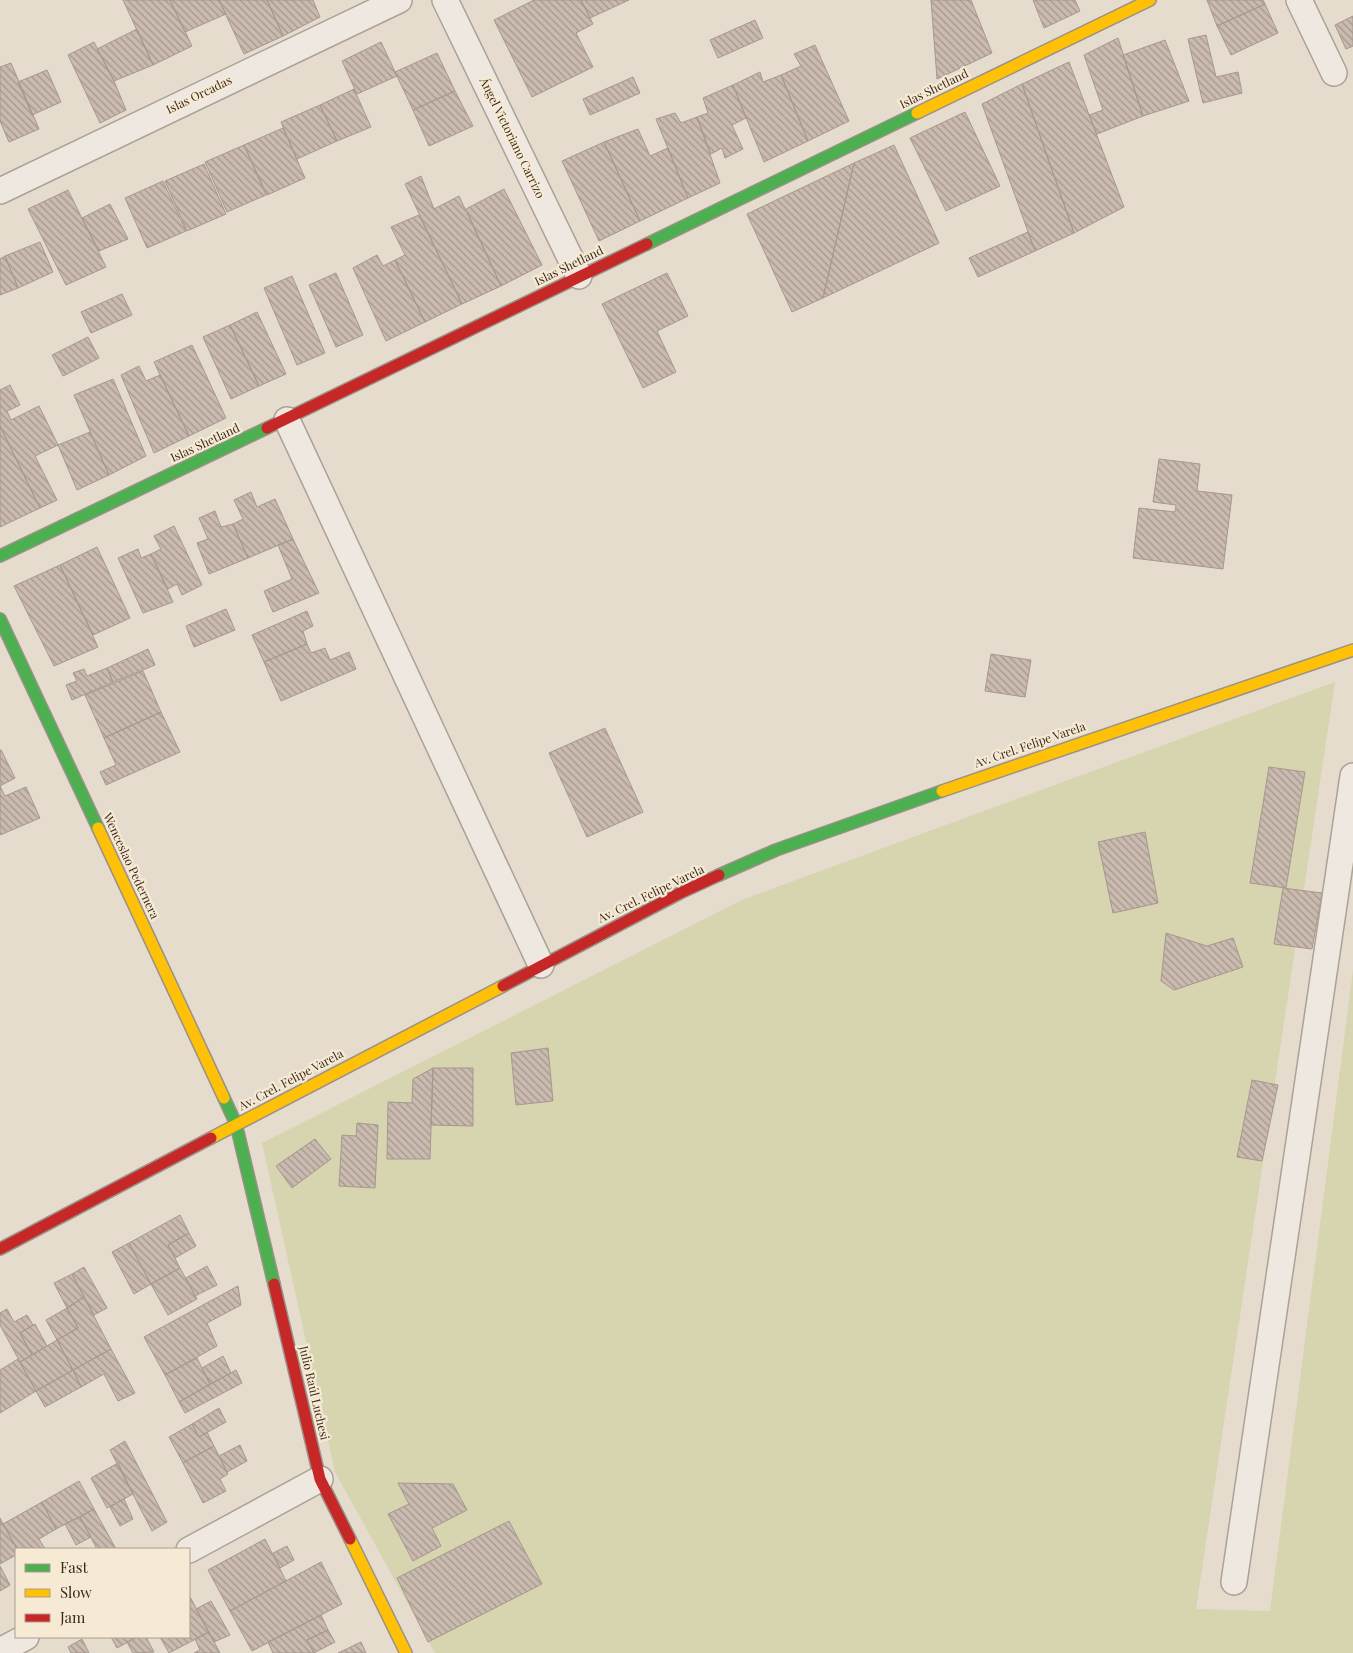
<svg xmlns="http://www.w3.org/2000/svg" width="1353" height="1653" viewBox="0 0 1353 1653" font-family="'Playfair Display',serif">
<defs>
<pattern id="building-back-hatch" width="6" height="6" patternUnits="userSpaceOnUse" patternTransform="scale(1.25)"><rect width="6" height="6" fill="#cabaaf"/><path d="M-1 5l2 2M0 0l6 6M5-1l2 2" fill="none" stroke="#a5978e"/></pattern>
</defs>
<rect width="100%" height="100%" fill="#e5dcce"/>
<path fill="#d7d4b0" d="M 1335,682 L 1196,1609 L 1270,1611 L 1353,970 L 1353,1653 L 435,1653 L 335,1472 L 262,1143 L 744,899 Z"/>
<path fill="url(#building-back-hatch)" stroke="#a6988d" d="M 123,0 L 170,0 L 192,46 L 153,65 Z
M 170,0 L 219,0 L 226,14 L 185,32 Z
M 219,0 L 267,0 L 283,36 L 244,54 Z
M 267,0 L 313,0 L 320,17 L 283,36 Z
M 534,0 L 581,0 L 593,24 L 576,33 L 593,67 L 532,97 L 494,20 Z
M 581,0 L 629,0 L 590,18 Z
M 931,0 L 971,0 L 992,53 L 937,79 Z
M 1033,0 L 1075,0 L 1080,11 L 1044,28 Z
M 1207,0 L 1263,0 L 1265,4 L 1217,26 Z
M 1265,4 L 1278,33 L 1231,55 L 1217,26 Z
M 1353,16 L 1353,46 L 1346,49 L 1335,25 Z
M 755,20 L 763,38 L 718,58 L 710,40 Z
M 137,29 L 153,65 L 114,81 L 97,49 Z
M 1206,35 L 1216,77 L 1238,72 L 1242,93 L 1203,103 L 1188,39 Z
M 1118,38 L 1143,116 L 1097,134 L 1089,115 L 1103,110 L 1084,55 Z
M 1165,40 L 1189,101 L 1143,116 L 1123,55 Z
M 94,42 L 114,81 L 126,110 L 100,123 L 68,55 Z
M 381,42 L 397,76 L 357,94 L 342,61 Z
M 815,45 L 849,121 L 808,141 L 781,75 L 801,66 L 794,54 Z
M 437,53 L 455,91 L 413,110 L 395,72 Z
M 1069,62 L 1124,207 L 1074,233 L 1022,84 Z
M 11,63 L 39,129 L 9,142 L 0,121 L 0,67 Z
M 47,70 L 61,102 L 32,115 L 18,82 Z
M 760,72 L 763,82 L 781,75 L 808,141 L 764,162 L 733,85 Z
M 633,77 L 640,93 L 590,115 L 583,99 Z
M 1022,84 L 1074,233 L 1035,251 L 982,104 Z
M 733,85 L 746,118 L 732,125 L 743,149 L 725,158 L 722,148 L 711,154 L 697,117 L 708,113 L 703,98 Z
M 354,89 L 371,127 L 337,141 L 320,105 Z
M 455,91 L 473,126 L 429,146 L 413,110 Z
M 320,105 L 337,141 L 297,159 L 281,122 Z
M 965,112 L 1000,186 L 946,211 L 910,138 Z
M 675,113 L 681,123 L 697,117 L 720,183 L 688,198 L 656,119 Z
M 283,128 L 305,178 L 267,195 L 244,145 Z
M 638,129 L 650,156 L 668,148 L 688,198 L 640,221 L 604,142 Z
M 604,142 L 640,221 L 599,241 L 562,161 Z
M 244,145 L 266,195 L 227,212 L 205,162 Z
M 894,145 L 939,243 L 823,298 L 854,163 Z
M 854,163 L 823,298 L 792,312 L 747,214 Z
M 204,164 L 226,214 L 187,231 L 165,181 Z
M 421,176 L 434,209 L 459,196 L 501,286 L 462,304 L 405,184 Z
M 163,181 L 186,231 L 147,248 L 125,198 Z
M 504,189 L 542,265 L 501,286 L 466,209 Z
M 68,190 L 106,267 L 66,285 L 28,209 Z
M 110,204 L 128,239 L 99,251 L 82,218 Z
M 419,215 L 462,304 L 425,322 L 395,260 L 405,255 L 391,227 Z
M 1028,232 L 1035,251 L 978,277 L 969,258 Z
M 40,242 L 53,272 L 18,288 L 5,256 Z
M 377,255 L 383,266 L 395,260 L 425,322 L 386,341 L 353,268 Z
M 5,256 L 18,288 L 0,295 L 0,259 Z
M 336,273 L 363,335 L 336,347 L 309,285 Z
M 667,273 L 688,316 L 657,331 L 676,372 L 643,388 L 602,304 Z
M 292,276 L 325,353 L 297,365 L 264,288 Z
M 122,294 L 132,315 L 91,333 L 81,312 Z
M 257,312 L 286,374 L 259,386 L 230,325 Z
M 230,325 L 259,386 L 231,399 L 203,337 Z
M 88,337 L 99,358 L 63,376 L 52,355 Z
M 192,345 L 226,418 L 189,436 L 154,362 Z
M 139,366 L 146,381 L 160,375 L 189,436 L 154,453 L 121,375 Z
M 113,379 L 146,456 L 109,475 L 74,395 Z
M 10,385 L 20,405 L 7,411 L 11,420 L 39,406 L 58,445 L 35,456 L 57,500 L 40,508 L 0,426 L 0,390 Z
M 0,426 L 40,508 L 0,527 Z
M 90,432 L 109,475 L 77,490 L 58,445 Z
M 1159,459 L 1200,464 L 1197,491 L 1232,495 L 1223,569 L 1133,558 L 1139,508 L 1175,512 L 1176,505 L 1153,502 Z
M 251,492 L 257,507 L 275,499 L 293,539 L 248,558 L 233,524 L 243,519 L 234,500 Z
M 215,511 L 221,527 L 233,524 L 248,558 L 209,574 L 197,543 L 208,539 L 199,518 Z
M 174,526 L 202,585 L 182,595 L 177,584 L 168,589 L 151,554 L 161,549 L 154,536 Z
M 293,539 L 319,593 L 273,612 L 264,591 L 292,579 L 278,545 Z
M 97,547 L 130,618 L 93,635 L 60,565 Z
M 138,549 L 141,558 L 151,554 L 173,602 L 143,613 L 118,558 Z
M 60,565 L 98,647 L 54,666 L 14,586 Z
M 226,609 L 235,630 L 194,647 L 186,626 Z
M 307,611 L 313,626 L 303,631 L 307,644 L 264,662 L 252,635 Z
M 307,644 L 311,653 L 325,648 L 330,660 L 349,652 L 356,669 L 281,701 L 264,662 Z
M 148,649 L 155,665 L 113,682 L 107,668 Z
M 991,654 L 1031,660 L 1025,697 L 985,691 Z
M 107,668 L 113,682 L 72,700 L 66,685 L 77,681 L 73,673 L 84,669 L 87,676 Z
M 143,671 L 161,712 L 104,738 L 85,695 Z
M 161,712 L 180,752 L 106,785 L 100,772 L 116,765 L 104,738 Z
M 605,728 L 643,812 L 587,837 L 549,753 Z
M 0,750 L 1,750 L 15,778 L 0,786 Z
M 1269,767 L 1305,772 L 1286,888 L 1250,883 Z
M 0,786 L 5,796 L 26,787 L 40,818 L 0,835 Z
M 1145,832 L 1158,903 L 1113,913 L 1098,842 Z
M 1283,888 L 1322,893 L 1312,949 L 1274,944 Z
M 1166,933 L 1207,946 L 1233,938 L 1243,967 L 1174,990 L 1161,981 Z
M 548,1048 L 553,1101 L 516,1105 L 511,1053 Z
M 433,1068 L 430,1159 L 387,1159 L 388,1102 L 412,1103 L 413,1079 Z
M 433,1068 L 473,1068 L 473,1126 L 431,1125 Z
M 1252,1080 L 1278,1085 L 1262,1161 L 1237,1157 Z
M 357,1123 L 378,1125 L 375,1188 L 339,1186 L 342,1135 L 356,1136 Z
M 315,1139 L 331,1159 L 292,1188 L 276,1166 Z
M 180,1215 L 189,1233 L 168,1245 L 180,1268 L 151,1284 L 129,1243 Z
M 189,1233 L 196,1246 L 175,1258 L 168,1245 Z
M 129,1243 L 151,1284 L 134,1294 L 112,1252 Z
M 207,1266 L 217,1285 L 195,1296 L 186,1278 Z
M 84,1267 L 107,1308 L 94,1315 L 72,1274 Z
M 180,1268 L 197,1299 L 168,1315 L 151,1284 Z
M 72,1274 L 84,1297 L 67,1308 L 54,1283 Z
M 238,1286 L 241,1305 L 207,1323 L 217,1346 L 165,1375 L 144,1337 Z
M 84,1297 L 111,1349 L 73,1370 L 57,1340 L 78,1328 L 67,1308 Z
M 67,1308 L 78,1328 L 57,1340 L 46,1320 Z
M 7,1309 L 14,1322 L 27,1315 L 33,1325 L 20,1333 L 32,1355 L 20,1362 L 0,1325 L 0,1313 Z
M 35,1324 L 47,1346 L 32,1355 L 20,1333 Z
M 57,1340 L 73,1370 L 36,1391 L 20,1362 Z
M 111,1349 L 135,1393 L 118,1401 L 104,1374 L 81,1387 L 73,1370 Z
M 223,1356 L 231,1373 L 210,1384 L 202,1368 Z
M 197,1358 L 210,1384 L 179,1402 L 165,1375 Z
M 18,1359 L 36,1391 L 0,1413 L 0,1370 Z
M 73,1370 L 81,1387 L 45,1407 L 36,1391 Z
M 236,1370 L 242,1383 L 185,1413 L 179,1402 Z
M 219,1408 L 226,1422 L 199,1437 L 192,1424 Z
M 192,1424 L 199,1437 L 207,1432 L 214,1446 L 183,1463 L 169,1437 Z
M 125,1441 L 167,1522 L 152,1531 L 110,1450 Z
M 240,1445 L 247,1461 L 227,1472 L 219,1456 Z
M 214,1446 L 228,1474 L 220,1479 L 226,1491 L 203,1503 L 183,1463 Z
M 118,1463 L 133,1494 L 107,1508 L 91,1478 Z
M 79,1481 L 94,1509 L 56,1529 L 42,1502 Z
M 398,1483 L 453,1484 L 467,1510 L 432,1528 L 441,1546 L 413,1561 L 388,1514 L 409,1504 Z
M 124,1499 L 133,1519 L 120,1526 L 110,1507 Z
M 42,1502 L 56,1529 L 39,1539 L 45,1549 L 17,1549 L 3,1524 Z
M 94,1509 L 116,1549 L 97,1549 L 80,1517 Z
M 80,1517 L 91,1537 L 76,1545 L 65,1524 Z
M 0,1518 L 17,1549 L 16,1555 L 0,1564 Z
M 509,1521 L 542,1584 L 428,1642 L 397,1578 Z
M 265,1539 L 286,1581 L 230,1611 L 208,1570 Z
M 287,1546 L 294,1560 L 280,1568 L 273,1553 Z
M 321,1562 L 342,1604 L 252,1651 L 230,1611 Z
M 0,1566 L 10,1585 L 0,1591 Z
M 189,1595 L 209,1632 L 169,1653 L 160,1637 L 189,1637 Z
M 211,1601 L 230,1635 L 214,1642 L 196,1609 Z
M 321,1615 L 328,1630 L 307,1640 L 314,1653 L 273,1653 L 268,1642 Z
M 328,1630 L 335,1642 L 314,1653 L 307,1640 Z
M 209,1632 L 220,1653 L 194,1653 L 200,1650 L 195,1639 Z
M 111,1637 L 137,1637 L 117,1648 Z
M 137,1637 L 146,1637 L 154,1652 L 133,1653 L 127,1642 Z
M 82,1639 L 89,1653 L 71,1653 L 68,1647 Z
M 361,1642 L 366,1653 L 338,1653 Z"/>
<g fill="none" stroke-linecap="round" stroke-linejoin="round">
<g stroke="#aba297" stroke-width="28">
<path id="street" d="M 445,0 L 579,276
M 1299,0 L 1334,73
M 0,191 L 399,0
M 287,420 L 541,965
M 189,1550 L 320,1479
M 1234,1582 L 1353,776
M 0,1651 L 26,1637"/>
</g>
<g stroke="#9a9187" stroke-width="14">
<path id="fast" d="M 647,244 L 917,113
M 0,556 L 267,428
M 0,619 L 98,828
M 719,875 L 776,850 L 942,791
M 224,1098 L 236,1124 L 274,1284"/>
</g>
<g stroke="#9a9187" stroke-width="14">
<path id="slow" d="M 917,113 L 1150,0
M 942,791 L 1353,650
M 98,828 L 224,1098
M 211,1138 L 503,986
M 350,1539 L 406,1653"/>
</g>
<g stroke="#9a9187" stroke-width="14">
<path id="jam" d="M 267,428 L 647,244
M 503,986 L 680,893 L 719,875
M 0,1249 L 211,1138
M 274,1284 L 320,1479 L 350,1539"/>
</g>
<use href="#street" stroke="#eee8e0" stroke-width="25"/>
<use href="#fast" stroke="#4caf50" stroke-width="11"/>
<use href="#slow" stroke="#ffc107" stroke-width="11"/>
<use href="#jam" stroke="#c62828" stroke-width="11"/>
</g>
<g text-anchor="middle" stroke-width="4.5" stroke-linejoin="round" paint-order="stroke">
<g font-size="12" fill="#3a2a1e" stroke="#f7ead4">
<text transform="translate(934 89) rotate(-26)" y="4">Islas Shetland</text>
<text transform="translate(199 95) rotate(-26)" y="4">Islas Orcadas</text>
<text transform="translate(512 138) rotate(64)" y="4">Ángel Victoriano Carrizo</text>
<text transform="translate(569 266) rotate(-26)" y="4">Islas Shetland</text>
<text transform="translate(205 443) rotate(-25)" y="4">Islas Shetland</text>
<text transform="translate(1030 745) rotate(-19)" y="4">Av. Crel. Felipe Varela</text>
<text transform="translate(131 866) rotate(65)" y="4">Wenceslao Pedernera</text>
<text transform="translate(651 894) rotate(-26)" y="4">Av. Crel. Felipe Varela</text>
<text transform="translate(291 1080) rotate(-28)" y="4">Av. Crel. Felipe Varela</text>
<text transform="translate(314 1393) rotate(77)" y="4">Julio Raúl Luchesi</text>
</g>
</g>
<rect x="15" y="1548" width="175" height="90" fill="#f7ead4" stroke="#ab9d8b"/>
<rect x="25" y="1564" width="25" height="8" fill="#4caf50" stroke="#ab9d8b"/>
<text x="60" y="1573" font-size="15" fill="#3a2a1e">Fast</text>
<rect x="25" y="1589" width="25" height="8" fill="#ffc107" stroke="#ab9d8b"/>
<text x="60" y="1598" font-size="15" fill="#3a2a1e">Slow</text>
<rect x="25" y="1614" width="25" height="8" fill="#c62828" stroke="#ab9d8b"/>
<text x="60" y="1623" font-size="15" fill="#3a2a1e">Jam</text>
</svg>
